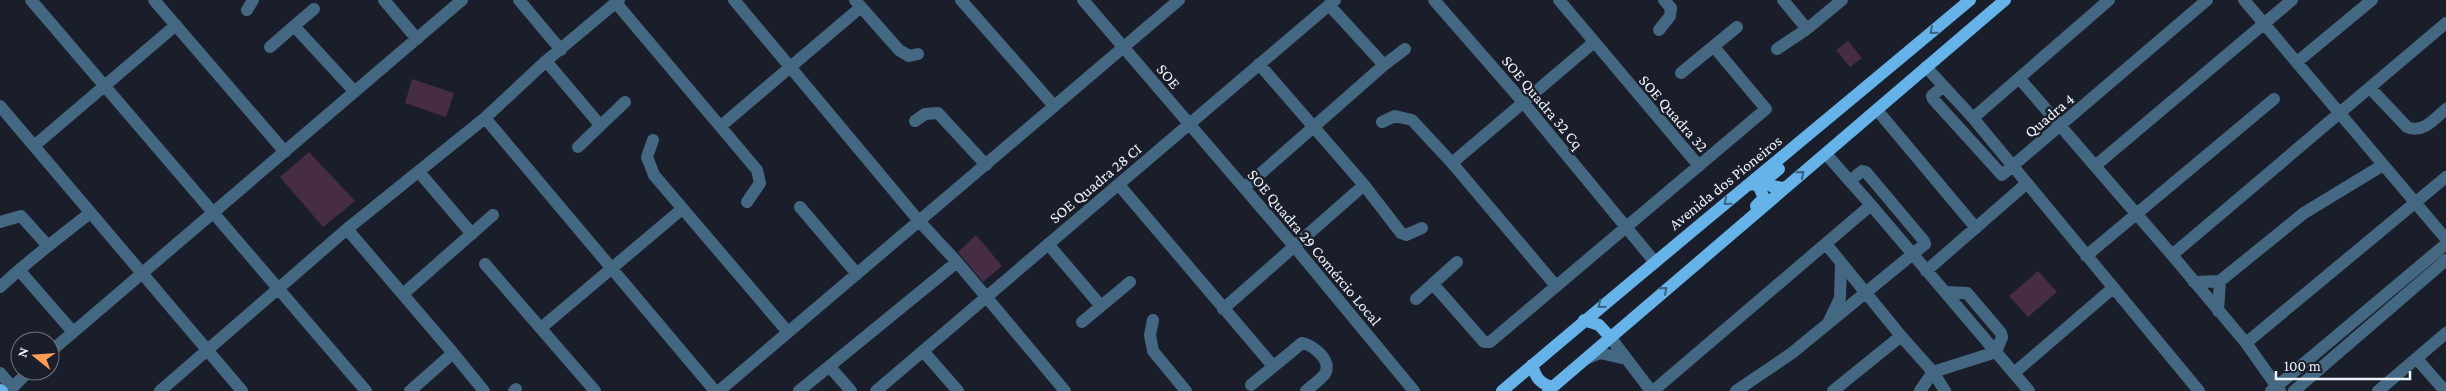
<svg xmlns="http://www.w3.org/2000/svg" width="2446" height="391" viewBox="0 0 2446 391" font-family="'Crimson Pro',serif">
<rect width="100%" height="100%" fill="#1a1e2a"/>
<path fill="#462c45" d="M 1848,41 L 1862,58 L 1850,67 L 1836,50 Z
M 412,79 L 454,93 L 446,117 L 405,103 Z
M 309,152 L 355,201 L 323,227 L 280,177 Z
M 976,235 L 1002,266 L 983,282 L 958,252 Z
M 2038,271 L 2057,292 L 2028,317 L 2009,296 Z"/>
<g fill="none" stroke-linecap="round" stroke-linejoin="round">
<path stroke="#456882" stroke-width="12" d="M 31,0 L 366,391
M 154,0 L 285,152
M 384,0 L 417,39
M 519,0 L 561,50
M 734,0 L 919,221 L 957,262 L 1065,391
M 961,0 L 1054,106
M 1083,0 L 1294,246 L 1414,391
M 1434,0 L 1523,102 L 1654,261
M 1559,0 L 1699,166
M 1783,0 L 1807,29
M 2244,0 L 2446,239
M 616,3 L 757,170 L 760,183 L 747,202
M 861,7 L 899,50 L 909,56 L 918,54
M 247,10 L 253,0
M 294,26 L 314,9
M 1659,30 L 1670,16 L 1671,8 L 1664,0
M 270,47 L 294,26 L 354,91
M 1777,49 L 1807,29 L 1842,0
M 546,61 L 600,125
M 2297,62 L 2372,0
M 1259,64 L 1364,185 L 1401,233 L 1406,235 L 1422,228
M 1384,65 L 1405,49
M 1926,67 L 1973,118 L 2199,391
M 1681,73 L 1737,27
M 2019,78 L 2095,166 L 2292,0
M 1942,87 L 1932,96 L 1933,99 L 2002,175 L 2207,0
M 2370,88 L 2407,127 C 2423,134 2434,119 2446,109
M 0,106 L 242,391
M 1877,110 L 1976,228
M 485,118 L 715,391
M 1973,118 L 2109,0
M 915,121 L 925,114 L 938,113 L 986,165
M 1382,122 L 1395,116 L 1412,120 L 1452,163 L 1556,286
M 721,126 L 861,7 L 855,0
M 653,140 L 647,157 L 654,175 L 787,331
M 34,146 L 176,25
M 578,147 L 625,102
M 1452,163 L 1593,43
M 2095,166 L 2172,255
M 419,172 L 472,234
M 1119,185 L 1273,366
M 1244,188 L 1384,65 L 1329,5
M 1871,205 L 2029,391
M 800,207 L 857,274
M 0,222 L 21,216 L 48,246 L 19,270
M 347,229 L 453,353 L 410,391
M 1048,244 L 1101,306
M 1826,244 L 1901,336 L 1833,391
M 48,246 L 90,213
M 2086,256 L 2274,99
M 485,264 L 595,391
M 1926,271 L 2026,184
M 2194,282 L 2220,281 L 2304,213 L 2383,165
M 1433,284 L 1484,342 L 1490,342 L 1766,109 L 1714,47
M 0,287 L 19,270 L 73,332
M 403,294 L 493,215
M 1416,299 L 1457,262
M 1223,309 L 1364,185
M 2218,311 L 2220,281
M 1153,320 L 1150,335 L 1153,351 L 1186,391
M 1829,321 L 1840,298 L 1841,263
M 1082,322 L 1130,282
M 541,328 L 682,209
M 1901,336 L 1933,372 L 1945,391
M 1610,337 L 1651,391
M 2246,343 L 2172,255 L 2446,23
M 923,351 L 958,391
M 50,352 L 462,0
M 453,353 L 484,391
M 1588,358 L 1600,353 L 1626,359
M 2417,359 L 2445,391
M 830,367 L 851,391
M 0,373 L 12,387
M 2014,373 L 2113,288
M 1251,385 L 1302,343 C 1314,345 1334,362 1324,375 C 1319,381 1311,386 1306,391
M 9,391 L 29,371
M 160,391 L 347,229 L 485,118 L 546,61 L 619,0
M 514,391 L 516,389
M 719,391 L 1179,0
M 799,391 L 957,262
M 876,391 L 1335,0
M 1653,391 L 1871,205 L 1826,154
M 1736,391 L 1792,353 L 1925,244 L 1924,241 L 1866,172 L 1862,171 L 1850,181
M 1920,391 L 1933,372 L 1996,352 L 2002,337 L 2001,333 L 1967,293 L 1946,292
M 2271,391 L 2446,244
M 2280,391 L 2246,343 L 2446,177
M 2294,391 L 2446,260
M 2378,391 L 2446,333"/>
<path stroke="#66b3ea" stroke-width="12" d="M 1779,169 L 1767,179 L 1767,182 L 1771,186 L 1784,188
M 1749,184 L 1758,185 L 1764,198 L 1756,206
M 1584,320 L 1599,325 L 1610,337
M 1532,365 C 1536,378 1540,384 1553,387
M 0,390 L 2,391
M 1502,391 C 1657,259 1814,131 1970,0
M 1548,391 L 2005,0"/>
</g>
<defs><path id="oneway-chevron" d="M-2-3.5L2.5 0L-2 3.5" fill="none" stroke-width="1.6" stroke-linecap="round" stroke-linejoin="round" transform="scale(1.25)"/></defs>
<g stroke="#3c6180">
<use href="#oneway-chevron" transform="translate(1933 31) rotate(140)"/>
<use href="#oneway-chevron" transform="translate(1801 174) rotate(-39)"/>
<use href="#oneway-chevron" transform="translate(1727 202) rotate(141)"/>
<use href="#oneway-chevron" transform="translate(1664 290) rotate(-41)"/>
<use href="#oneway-chevron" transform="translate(1601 305) rotate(140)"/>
</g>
<g text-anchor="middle" stroke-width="5" stroke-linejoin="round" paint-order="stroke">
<g font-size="16" fill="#eef2fa" stroke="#1a1e2a">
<text transform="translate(1169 76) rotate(50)" y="6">SOE</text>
<text transform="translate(1543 102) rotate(50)" y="6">SOE Quadra 32 Cq</text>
<text transform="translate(1674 113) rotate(49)" y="6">SOE Quadra 32</text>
<text transform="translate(2049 115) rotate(-40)" y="6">Quadra 4</text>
<text transform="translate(1725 182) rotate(-39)" y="6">Avenida dos Pioneiros</text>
<text transform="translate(1095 183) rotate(-40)" y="6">SOE Quadra 28 CI</text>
<text transform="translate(1315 247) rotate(50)" y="6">SOE Quadra 29 Comércio Local</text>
</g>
</g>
<g transform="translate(35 356) rotate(287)"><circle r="24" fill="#1a1e2a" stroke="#6f737d"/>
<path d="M0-4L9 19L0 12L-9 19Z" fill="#fe9c57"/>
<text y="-8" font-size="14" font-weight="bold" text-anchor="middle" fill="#eef2fa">N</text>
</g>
<path d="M2276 371v8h134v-8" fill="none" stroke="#eef2fa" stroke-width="2.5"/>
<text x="2284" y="371" font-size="15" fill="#eef2fa" stroke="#1a1e2a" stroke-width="4" paint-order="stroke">100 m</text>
</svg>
